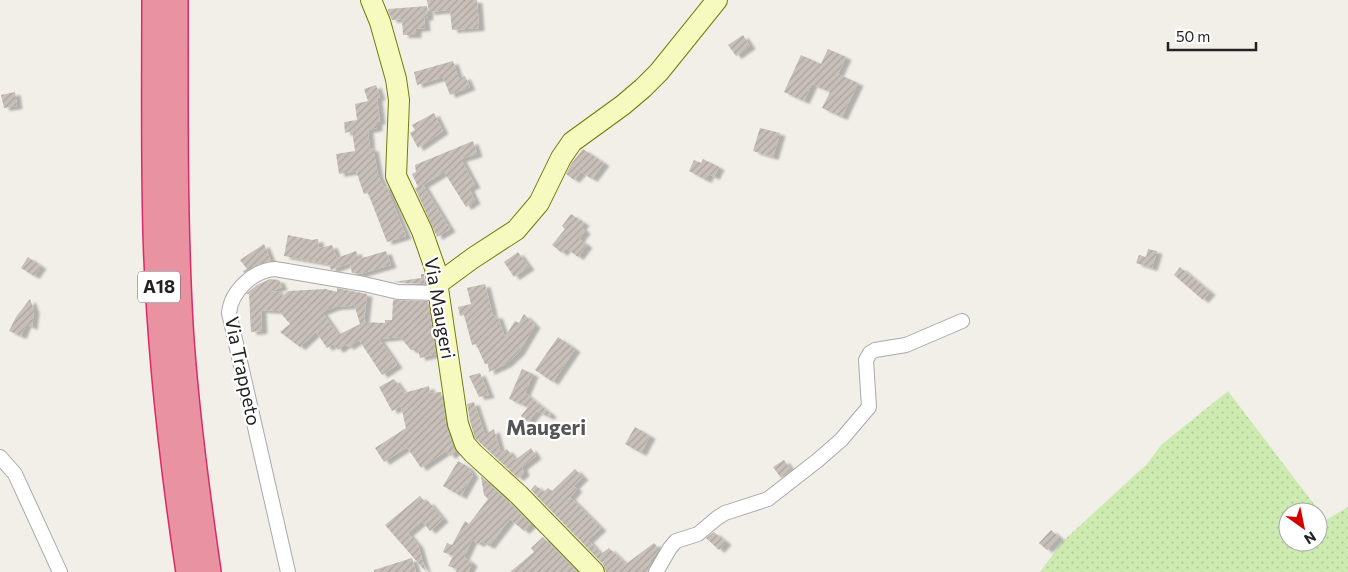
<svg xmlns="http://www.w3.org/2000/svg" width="1348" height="572" viewBox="0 0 1348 572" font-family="Commissioner,sans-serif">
<defs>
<pattern id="grass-dots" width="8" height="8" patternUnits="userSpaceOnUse" patternTransform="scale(1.25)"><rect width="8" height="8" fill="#cdebb0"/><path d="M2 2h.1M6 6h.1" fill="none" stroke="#b0c997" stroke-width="1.8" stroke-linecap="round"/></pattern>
<pattern id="building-hatch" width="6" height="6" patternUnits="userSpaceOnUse" patternTransform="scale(1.25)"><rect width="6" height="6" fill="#c7bfb8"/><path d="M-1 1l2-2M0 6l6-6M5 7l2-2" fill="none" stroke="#aba49e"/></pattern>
<filter id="shadow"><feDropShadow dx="5.5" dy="3" stdDeviation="1" flood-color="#0004"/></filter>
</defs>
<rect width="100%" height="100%" fill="#f2efe9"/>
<path fill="url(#grass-dots)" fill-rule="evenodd" d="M 1228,391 L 1326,520 L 1348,507 L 1348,572 L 1040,572 L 1062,542 L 1147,464 L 1161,445 ZM 1288,512 L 1318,512 L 1318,542 L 1288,542 Z"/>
<path fill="url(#building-hatch)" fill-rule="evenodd" filter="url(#shadow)" d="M 427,0 L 477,0 L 479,28 L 452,30 L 450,10 L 429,12 Z
M 427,6 L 428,17 L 424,18 L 425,28 L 416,29 L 416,35 L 403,35 L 402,19 L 392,20 L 388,11 L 388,9 Z
M 743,35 L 750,46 L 736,56 L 728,45 Z
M 828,49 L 846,57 L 838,74 L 858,83 L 842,117 L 822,108 L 830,92 L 812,84 L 804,101 L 784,92 L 801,55 L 821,64 Z
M 453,61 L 459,79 L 465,76 L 470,87 L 450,95 L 443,77 L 417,85 L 414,72 Z
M 376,85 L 380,97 L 377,98 L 380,121 L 377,122 L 377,128 L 368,130 L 370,149 L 373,148 L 378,175 L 384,187 L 386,186 L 406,236 L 387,242 L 368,193 L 364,194 L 356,171 L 339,174 L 336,154 L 355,151 L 352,131 L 345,133 L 344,122 L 357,120 L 355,104 L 368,101 L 364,89 Z
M 15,92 L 17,106 L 4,108 L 1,95 Z
M 434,113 L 443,131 L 418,148 L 410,133 L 415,130 L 412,125 Z
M 760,128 L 780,133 L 773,157 L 753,151 Z
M 473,141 L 477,154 L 461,159 L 475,185 L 469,188 L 475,201 L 466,207 L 444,172 L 423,185 L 450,229 L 437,237 L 415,188 L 418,187 L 412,174 L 416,172 L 415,165 Z
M 583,149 L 604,163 L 592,179 L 581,172 L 574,180 L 566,174 L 571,164 Z
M 703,159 L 719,167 L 714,177 L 709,174 L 706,180 L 689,171 L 694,160 L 701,163 Z
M 571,214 L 584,223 L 581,227 L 585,231 L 579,239 L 587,245 L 578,257 L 566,248 L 562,253 L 552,245 L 565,229 L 562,226 Z
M 288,235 L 312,240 L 318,239 L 319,248 L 332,245 L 337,258 L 356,251 L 359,259 L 386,251 L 391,265 L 360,274 L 352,273 L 350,263 L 331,270 L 329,264 L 284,256 Z
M 264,244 L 271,261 L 256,265 L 244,273 L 243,271 L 247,269 L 240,260 Z
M 1148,249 L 1157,251 L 1152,268 L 1136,263 L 1139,255 L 1146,257 Z
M 518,252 L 529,267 L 514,277 L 504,262 Z
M 28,257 L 41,266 L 34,276 L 21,268 Z
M 1180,267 L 1210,292 L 1203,300 L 1174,275 Z
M 421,274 L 424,274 L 425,284 L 393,282 L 421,278 Z
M 270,279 L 279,280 L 282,287 L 269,292 L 283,291 L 282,297 L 288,291 L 326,289 L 337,292 L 337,288 L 367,294 L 364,322 L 385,323 L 385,320 L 392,320 L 393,300 L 428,301 L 436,354 L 420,358 L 418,350 L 411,350 L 400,337 L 379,339 L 397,365 L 382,375 L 359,340 L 348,347 L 346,344 L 338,350 L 333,344 L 327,348 L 316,332 L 300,347 L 280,332 L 290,324 L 279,311 L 261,310 L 262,331 L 251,332 L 249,294 L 246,294 L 257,285 ZM 354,304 L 360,324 L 338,335 L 322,312 L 335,307 L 350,306 Z
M 485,284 L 493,316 L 497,315 L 505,337 L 515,321 L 519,323 L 524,314 L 535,325 L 519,352 L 506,364 L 489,372 L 488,364 L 485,364 L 476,344 L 472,345 L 464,315 L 460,316 L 458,307 L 471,304 L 467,288 Z
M 30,299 L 34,310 L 32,327 L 26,324 L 21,336 L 9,331 L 16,317 Z
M 558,337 L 575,349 L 553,382 L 535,370 Z
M 522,369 L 533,374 L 525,393 L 551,414 L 549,417 L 537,411 L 528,422 L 521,416 L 528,407 L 509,399 Z
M 480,373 L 489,395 L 479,397 L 469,376 Z
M 394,379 L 404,393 L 429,386 L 430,393 L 441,392 L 446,426 L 456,451 L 450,456 L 446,451 L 421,468 L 407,447 L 384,462 L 375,448 L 406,428 L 401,406 L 392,411 L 379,387 Z
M 474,402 L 485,435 L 494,429 L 501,453 L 507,449 L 515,460 L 531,448 L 536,456 L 522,467 L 524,473 L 518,478 L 475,438 L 470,421 L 467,404 Z
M 635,427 L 650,436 L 641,453 L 625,444 Z
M 784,460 L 791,470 L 781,478 L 773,467 Z
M 458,461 L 468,467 L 473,475 L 461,496 L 443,486 Z
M 575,469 L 583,477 L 574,486 L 577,489 L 570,497 L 601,528 L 588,540 L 601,554 L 609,548 L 626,564 L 654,543 L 659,549 L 650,561 L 651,563 L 647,572 L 606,572 L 603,564 L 531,490 L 535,485 L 544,492 L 548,488 L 552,491 Z
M 481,476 L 531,524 L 524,531 L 510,519 L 489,546 L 481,541 L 479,544 L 472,540 L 464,557 L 472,563 L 468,572 L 456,572 L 457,569 L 448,566 L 453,556 L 443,552 L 447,543 L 452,545 L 465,521 L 469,524 L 488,499 L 484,495 Z
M 420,496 L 426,503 L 428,501 L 443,519 L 430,531 L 422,521 L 408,533 L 418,545 L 426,572 L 385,525 Z
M 1051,530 L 1059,537 L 1047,550 L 1039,543 Z
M 714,532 L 726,542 L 719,550 L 706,538 Z
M 543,537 L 577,572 L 510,572 L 534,552 L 531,548 Z
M 412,558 L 416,572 L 374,572 L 374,570 Z"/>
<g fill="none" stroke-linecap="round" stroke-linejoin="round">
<g stroke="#a9a9a9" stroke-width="16">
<path id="street" d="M 0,457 L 15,474 L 60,572
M 288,572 L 229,313 C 231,291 254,270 275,269 L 364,284 L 398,292 L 440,293
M 656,572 L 670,548 L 676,541 L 698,534 L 717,518 L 725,513 L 768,499 L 818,460 L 841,440 L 869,407 L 866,360 L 870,353 L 875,350 L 906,345 L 962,321"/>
</g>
<g stroke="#707d05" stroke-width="22">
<path id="secondary" d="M 371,0 L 380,22 L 396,79 L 399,100 L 396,176 L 422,231 L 435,268 L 458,424 L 465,444 L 473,453 L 519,495 L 594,572
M 439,283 L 473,258 L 516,230 L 539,203 L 561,158 L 572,142 L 623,105 L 643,88 L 659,72 L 717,0"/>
</g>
<g stroke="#dc2a67" stroke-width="28">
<path id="highway" d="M 155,0 C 155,77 154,154 156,230 C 159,345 172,459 189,572
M 175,0 C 175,108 174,217 180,325 C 185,407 196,490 208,572"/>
</g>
<use href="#street" stroke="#fff" stroke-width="14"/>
<use href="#secondary" stroke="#f7fabf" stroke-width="20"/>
<use href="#highway" stroke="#e892a2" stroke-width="25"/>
</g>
<g text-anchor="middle" stroke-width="4.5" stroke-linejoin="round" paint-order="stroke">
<rect fill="#fff" stroke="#646464" stroke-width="1" x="138" y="271.5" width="42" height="31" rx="4"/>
<g font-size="18" font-weight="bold" fill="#222">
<text x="159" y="293">A18</text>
</g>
<g font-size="19" fill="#222" stroke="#fff">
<text transform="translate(440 308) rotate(80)" y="7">Via Maugeri</text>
<text transform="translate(243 371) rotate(78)" y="7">Via Trappeto</text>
</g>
<g font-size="21" font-weight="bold" fill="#555" stroke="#fff">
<text x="546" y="435">Maugeri</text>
</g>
</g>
<g transform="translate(1303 527) rotate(147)"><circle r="24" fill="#ffffff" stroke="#a7a7a7"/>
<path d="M0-4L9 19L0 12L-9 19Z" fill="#d40000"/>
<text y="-8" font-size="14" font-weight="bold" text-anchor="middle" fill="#222222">N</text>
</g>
<path d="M1168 42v8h88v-8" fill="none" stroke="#222222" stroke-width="2.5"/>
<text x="1176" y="42" font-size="15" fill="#222222" stroke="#ffffff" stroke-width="4" paint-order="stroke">50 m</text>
</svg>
